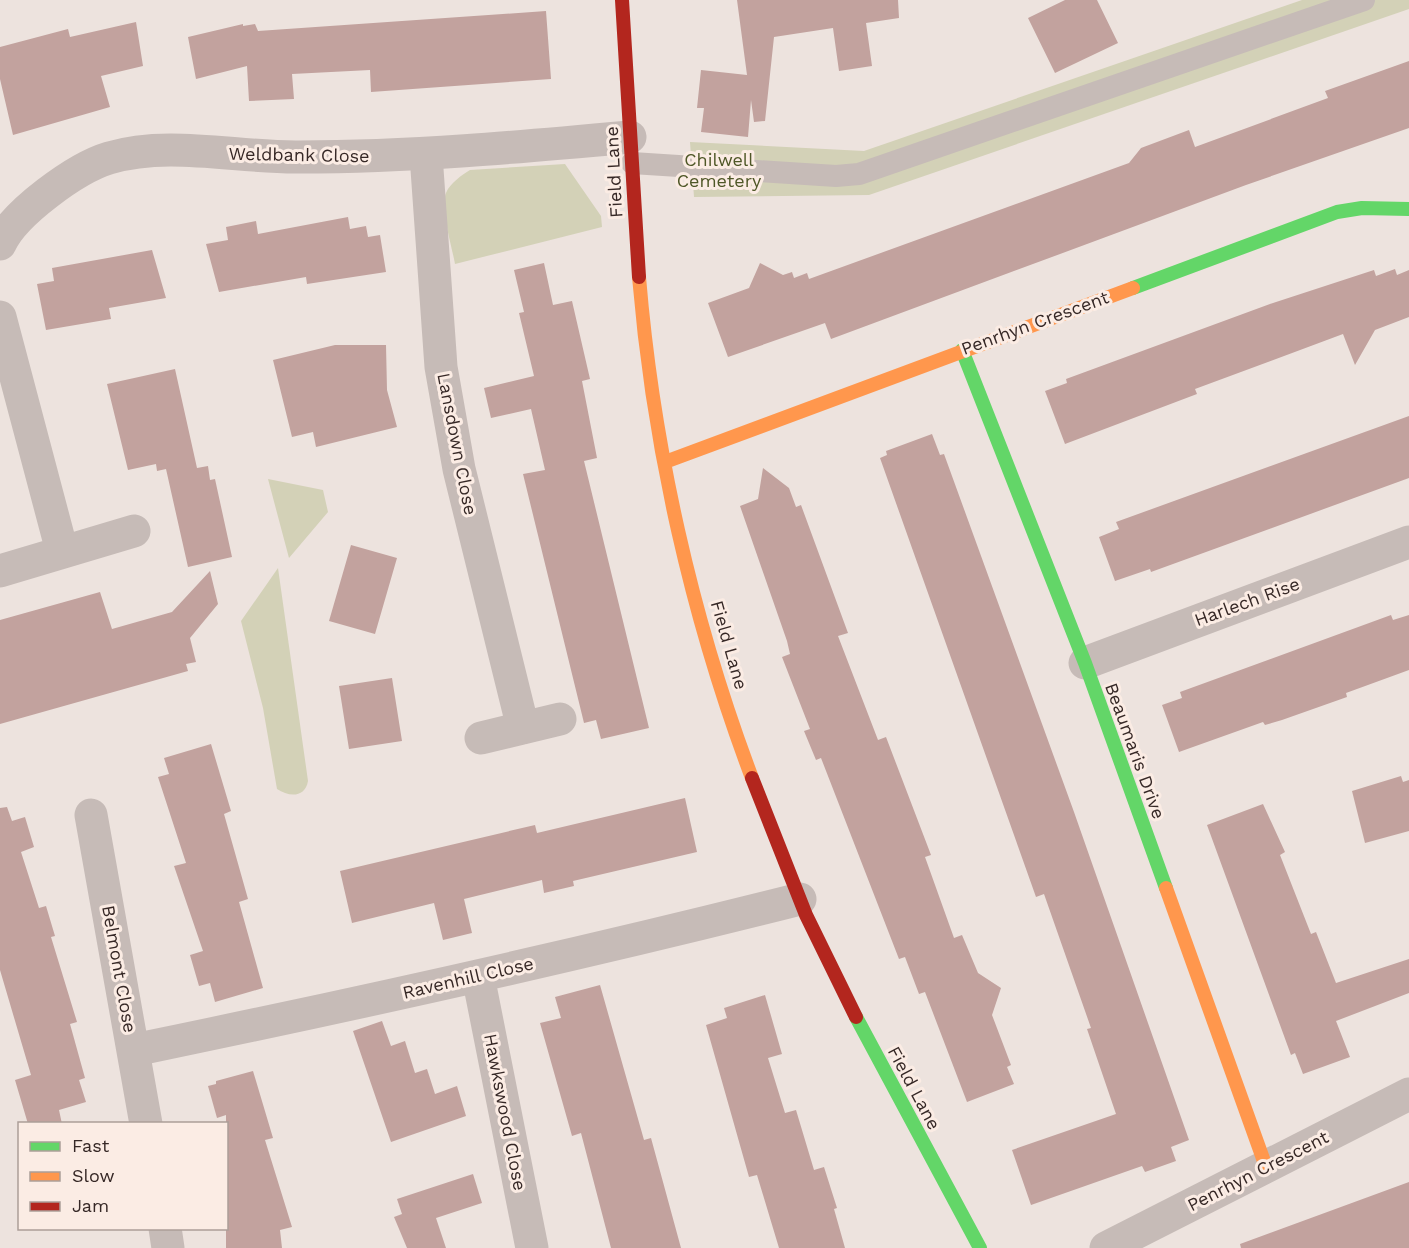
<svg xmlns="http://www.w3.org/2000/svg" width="1409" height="1248" viewBox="0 0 1409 1248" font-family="'Work Sans',sans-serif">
<rect width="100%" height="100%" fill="#ede3de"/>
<path fill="#d3d1b7" d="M 1302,0 L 1409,0 L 1409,9 L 869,195 L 694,197 L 690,142 L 864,151 Z
M 565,164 L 601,216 L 602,227 L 455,264 C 452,247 440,208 446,193 C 450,183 462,175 470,170 Z
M 268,479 L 323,490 L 328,512 L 289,558 Z
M 278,568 L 308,781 C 305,798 289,797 277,789 L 263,708 L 241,621 Z"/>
<path fill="#c2a29e" d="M 737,0 L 898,0 L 899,18 L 866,23 L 872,66 L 839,71 L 833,28 L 774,37 L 765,121 L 754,122 L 751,100 L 748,137 L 701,132 L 704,108 L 697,108 L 701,70 L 747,75 Z
M 1065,0 L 1097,0 L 1118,43 L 1055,73 L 1028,18 Z
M 546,11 L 551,79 L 371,92 L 370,70 L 292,74 L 294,99 L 249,101 L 247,66 L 196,79 L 188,37 L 243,24 L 243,26 L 255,24 L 258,31 Z
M 136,22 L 143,66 L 101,76 L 110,107 L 13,135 L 0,79 L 0,47 L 68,29 L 70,37 Z
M 1409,61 L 1409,128 L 1246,185 L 831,339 L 825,323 L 728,357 L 708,303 L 749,288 L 760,263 L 783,275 L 792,272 L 794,278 L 807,273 L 809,279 L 1129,163 L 1141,148 L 1189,130 L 1195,147 L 1328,98 L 1325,91 Z
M 348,217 L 350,229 L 366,226 L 368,237 L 380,235 L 386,272 L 307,284 L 306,277 L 219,292 L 206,244 L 228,240 L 226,227 L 256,221 L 258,234 Z
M 152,250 L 166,298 L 109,308 L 111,319 L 46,330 L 37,284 L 54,281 L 52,268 Z
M 544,263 L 553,305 L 572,301 L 590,379 L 582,381 L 597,458 L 584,461 L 649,728 L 601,739 L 596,720 L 584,723 L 523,474 L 545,470 L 531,409 L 491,418 L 484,388 L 534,376 L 519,313 L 524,312 L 514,270 Z
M 1395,269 L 1397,275 L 1409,270 L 1409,317 L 1375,330 L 1355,365 L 1343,334 L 1195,389 L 1197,394 L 1065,444 L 1045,391 L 1067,383 L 1066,379 L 1273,303 L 1374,270 L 1376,276 Z
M 335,345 L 386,345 L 387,390 L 397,427 L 316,447 L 313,432 L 292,437 L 273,360 Z
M 175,369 L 197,468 L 208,466 L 210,480 L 215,479 L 232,557 L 188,567 L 166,469 L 157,471 L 156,464 L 128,470 L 107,384 Z
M 1409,416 L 1409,478 L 1151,572 L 1150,569 L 1115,581 L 1099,537 L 1119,529 L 1116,522 Z
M 932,434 L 940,455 L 944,454 L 1074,812 L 1189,1140 L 1171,1147 L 1176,1161 L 1145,1172 L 1142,1166 L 1031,1205 L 1012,1150 L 1116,1114 L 1087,1029 L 1091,1028 L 1044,894 L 1036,897 L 880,458 L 887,455 L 886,451 Z
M 763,468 L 789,488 L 796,507 L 801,505 L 848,633 L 838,636 L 878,740 L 886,737 L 931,855 L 925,857 L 954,938 L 962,935 L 978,973 L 1001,988 L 992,1015 L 1011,1065 L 1007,1067 L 1014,1084 L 967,1102 L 925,992 L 919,994 L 905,957 L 899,959 L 821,758 L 816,760 L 804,731 L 810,729 L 782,657 L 790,654 L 787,641 L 740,506 L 758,499 Z
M 351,545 L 397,558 L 375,634 L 329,621 Z
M 210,571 L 218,604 L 190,638 L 196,662 L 186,664 L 188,671 L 0,724 L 0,620 L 100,592 L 112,629 L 172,612 Z
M 1391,615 L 1393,620 L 1409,615 L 1409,670 L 1346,693 L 1347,697 L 1282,720 L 1265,725 L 1263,722 L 1179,752 L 1162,705 L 1182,698 L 1180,692 Z
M 392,678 L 402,741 L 349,749 L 339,686 Z
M 211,744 L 231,811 L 224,814 L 248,899 L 239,902 L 263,988 L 215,1002 L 210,983 L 199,986 L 190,955 L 203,951 L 174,866 L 186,863 L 158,777 L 169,774 L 164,758 Z
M 1401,776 L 1403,782 L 1409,780 L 1409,831 L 1365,843 L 1352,791 Z
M 685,798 L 697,852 L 573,881 L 574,886 L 544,893 L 542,880 L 464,899 L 472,933 L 443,940 L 434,903 L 352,923 L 340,871 L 535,825 L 537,833 Z
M 1263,804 L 1285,852 L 1280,855 L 1311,934 L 1316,932 L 1336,983 L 1409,959 L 1409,993 L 1336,1021 L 1350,1057 L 1303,1074 L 1295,1053 L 1291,1055 L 1207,825 Z
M 7,807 L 12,821 L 25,817 L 34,847 L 21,852 L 39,908 L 46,906 L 55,936 L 51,937 L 77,1022 L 70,1024 L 85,1078 L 79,1080 L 86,1102 L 59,1110 L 62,1124 L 28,1124 L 15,1080 L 31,1075 L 0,970 L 0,808 Z
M 600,985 L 644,1140 L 651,1138 L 681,1248 L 611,1248 L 581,1133 L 572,1136 L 540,1023 L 561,1018 L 555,997 Z
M 765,995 L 782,1054 L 768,1058 L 785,1113 L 796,1110 L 814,1170 L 824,1167 L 837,1208 L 834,1209 L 845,1248 L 779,1248 L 757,1175 L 749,1177 L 706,1025 L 727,1018 L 724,1008 Z
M 382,1021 L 391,1046 L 405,1041 L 415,1073 L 427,1069 L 435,1094 L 457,1086 L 466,1116 L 391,1142 L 353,1031 Z
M 253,1071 L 273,1138 L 265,1140 L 292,1227 L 280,1230 L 282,1248 L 226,1248 L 226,1115 L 217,1118 L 208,1086 L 216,1084 L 216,1081 Z
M 473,1174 L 482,1203 L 436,1218 L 446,1248 L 407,1248 L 394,1217 L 402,1214 L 397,1199 Z
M 1409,1182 L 1409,1248 L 1241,1248 L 1240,1244 Z"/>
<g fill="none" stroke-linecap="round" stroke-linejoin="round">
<path stroke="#c6bbb7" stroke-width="22" d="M 632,163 L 836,176 L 859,174 L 1364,0"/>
<path stroke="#c6bbb7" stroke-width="33" d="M 426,155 L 441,367 L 459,469 L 523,728
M 0,244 C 14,213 76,168 109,158 C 169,140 237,158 299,157 C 410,157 520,147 630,137
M 0,317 L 62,551
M 0,571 L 134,531
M 1085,663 L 1409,542
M 481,738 L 560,719
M 91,815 L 146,1124
M 478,976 L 532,1248
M 134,1050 C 357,1004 579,955 800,899
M 165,1228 L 168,1248
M 1106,1248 L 1409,1094"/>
<path stroke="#63d668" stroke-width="14" d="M 1133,288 L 1337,212 L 1362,208 L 1409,209
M 962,350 L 1085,663 L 1166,888
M 856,1017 L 980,1248"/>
<path stroke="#ff974d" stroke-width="14" d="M 639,277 C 653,446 692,619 752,778
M 665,462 L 1133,288
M 1166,888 L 1266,1167"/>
<path stroke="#b3261e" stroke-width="14" d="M 622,0 L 639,277
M 752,778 L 806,915 L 856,1017"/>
</g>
<g text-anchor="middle" stroke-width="6" stroke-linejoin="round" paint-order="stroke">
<g font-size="18" fill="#362826" stroke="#fbece4">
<text transform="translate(299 155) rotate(1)" y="6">Weldbank Close</text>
<text transform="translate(614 172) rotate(-93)" y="6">Field Lane</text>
<text transform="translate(1035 323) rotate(-20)" y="6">Penrhyn Crescent</text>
<text transform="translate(457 444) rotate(79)" y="6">Lansdown Close</text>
<text transform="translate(1247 602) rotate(-20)" y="6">Harlech Rise</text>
<text transform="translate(729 645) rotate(74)" y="6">Field Lane</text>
<text transform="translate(1135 751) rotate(70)" y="6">Beaumaris Drive</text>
<text transform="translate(119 969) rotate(80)" y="6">Belmont Close</text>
<text transform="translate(468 978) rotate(-13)" y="6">Ravenhill Close</text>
<text transform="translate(914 1088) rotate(62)" y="6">Field Lane</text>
<text transform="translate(505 1112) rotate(79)" y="6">Hawkswood Close</text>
<text transform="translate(1258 1171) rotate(-27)" y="6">Penrhyn Crescent</text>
</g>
<g font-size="18" fill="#4f5727" stroke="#fbece4">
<text x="719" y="166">Chilwell<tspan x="719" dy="21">Cemetery</tspan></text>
</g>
</g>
<rect x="18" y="1122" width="210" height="108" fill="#fbece4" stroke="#ac9e98" stroke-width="1.5"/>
<rect x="30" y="1142" width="30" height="9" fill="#63d668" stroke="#ac9e98" stroke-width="1.5"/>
<text x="72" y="1152" font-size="18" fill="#362826">Fast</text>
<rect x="30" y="1172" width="30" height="9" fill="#ff974d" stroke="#ac9e98" stroke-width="1.5"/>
<text x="72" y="1182" font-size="18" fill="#362826">Slow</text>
<rect x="30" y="1202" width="30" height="9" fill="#b3261e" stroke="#ac9e98" stroke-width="1.5"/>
<text x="72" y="1212" font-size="18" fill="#362826">Jam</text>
</svg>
